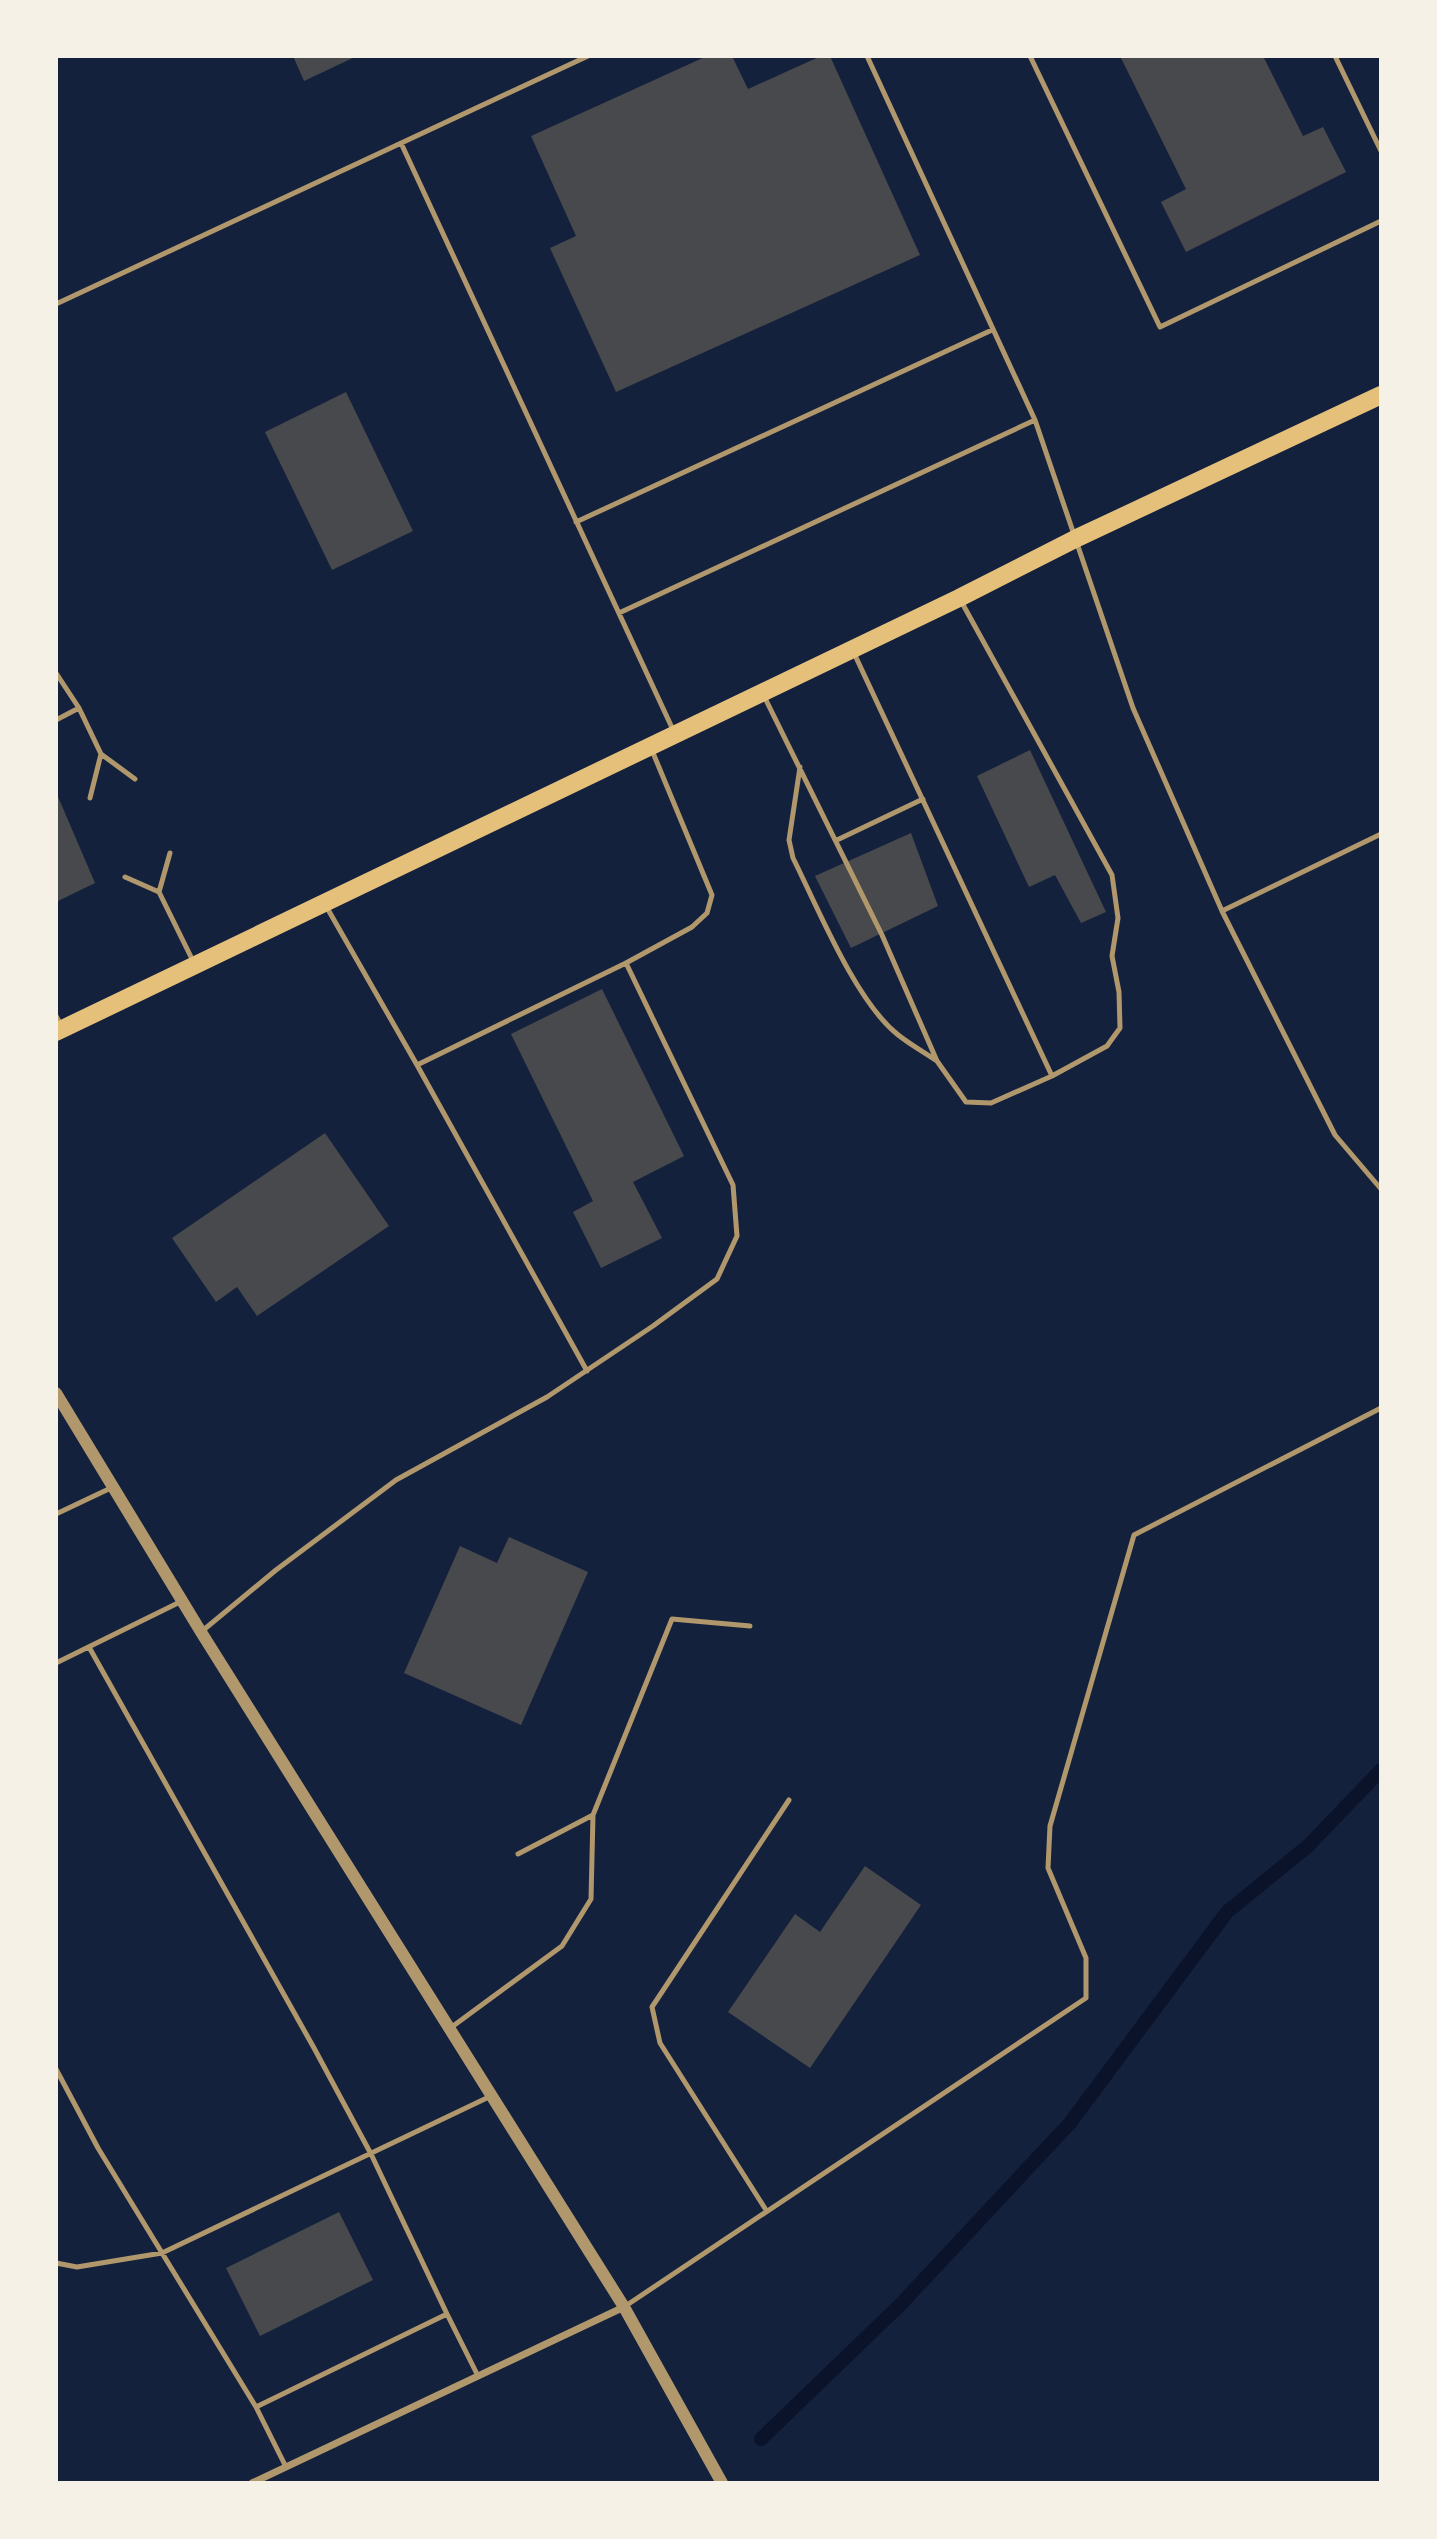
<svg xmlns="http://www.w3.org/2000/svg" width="1437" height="2539" viewBox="0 0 1437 2539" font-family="Karla,sans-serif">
<rect width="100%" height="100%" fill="#14213d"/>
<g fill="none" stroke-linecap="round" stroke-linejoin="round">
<path stroke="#0b132b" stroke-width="14" d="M 761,2439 L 901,2304 L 1070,2123 L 1227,1912 L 1308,1846 L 1381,1770"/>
</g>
<path fill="#48494c" d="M 293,56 L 357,56 L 304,81 Z
M 707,56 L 732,56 L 748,89 L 821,56 L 830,56 L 920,255 L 616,392 L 550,248 L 576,236 L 531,136 Z
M 1120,56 L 1263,56 L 1303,136 L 1323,127 L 1346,172 L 1186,252 L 1161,202 L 1186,189 Z
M 346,392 L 413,531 L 332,570 L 265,432 Z
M 1030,750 L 1106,912 L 1081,923 L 1055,875 L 1029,887 L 977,776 Z
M 56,792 L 95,883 L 56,902 Z
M 911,833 L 938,906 L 851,948 L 815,876 Z
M 602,989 L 684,1156 L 633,1182 L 662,1238 L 601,1268 L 573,1212 L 593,1201 L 511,1034 Z
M 325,1133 L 389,1226 L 257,1316 L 237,1287 L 216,1302 L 172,1238 Z
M 509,1537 L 588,1572 L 521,1725 L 404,1673 L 460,1546 L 497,1563 Z
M 865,1866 L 921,1905 L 810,2068 L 728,2012 L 795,1914 L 820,1932 Z
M 339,2212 L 373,2280 L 260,2336 L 226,2268 Z"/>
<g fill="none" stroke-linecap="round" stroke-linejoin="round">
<path stroke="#b1986c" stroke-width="5" d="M 867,56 L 1035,420 L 1133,708 L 1222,911 L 1335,1135 L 1381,1189
M 1030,56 L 1160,327 L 1381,221
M 1335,56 L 1381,151
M 401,143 L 674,732
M 56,304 L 588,56
M 576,522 L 992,330
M 619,613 L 1035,420
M 853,651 L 1052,1076
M 56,673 L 79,708 L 101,754
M 763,694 L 882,935 L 937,1061 L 966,1102 L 991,1103 L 1052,1076 L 1107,1046 L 1120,1028 L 1119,992 L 1112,956 L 1118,918 L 1112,875 L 961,601
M 56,720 L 79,708
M 800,767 L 789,840 L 793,858 C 818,908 855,1000 897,1034 C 909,1044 924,1052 937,1061
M 90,798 L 101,754 L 135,779
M 837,840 L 923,799
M 125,877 L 159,892 L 170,853
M 159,892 L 194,963
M 1222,911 L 1381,834
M 626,963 L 692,927 L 707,913 L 712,895 L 651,748
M 56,1016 L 61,1025
M 417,1065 L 587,1371
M 56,1514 L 113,1487
M 201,1632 L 276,1570 L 396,1480 L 547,1397 L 653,1326 L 717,1279 L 737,1236 L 733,1185 L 626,963 L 417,1065 L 326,906
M 89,1647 L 314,2048 L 371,2154 L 447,2314
M 56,1663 L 182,1601
M 518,1854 L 593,1815 L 672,1619 L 750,1626
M 449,2029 L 562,1946 L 591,1899 L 593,1815
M 56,2069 L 98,2148 L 256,2407
M 766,2210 L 660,2043 L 652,2007 L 789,1800
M 56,2263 L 77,2267 L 162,2253 L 491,2096
M 624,2307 L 1086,1998 L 1086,1958 L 1048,1868 L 1050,1826 L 1134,1535 L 1381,1408
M 286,2467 L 256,2407 L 447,2314 L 478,2376"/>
<path stroke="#b1986c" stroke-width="7" d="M 252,2483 L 624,2307"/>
<path stroke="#b1986c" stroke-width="12" d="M 56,1393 L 201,1632 L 624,2307 L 722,2483"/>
<path stroke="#e5c07b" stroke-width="18" d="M 56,1032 L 959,598 L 1077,538 L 1381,395"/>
</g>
<rect width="1437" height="2539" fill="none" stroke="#f6f1e7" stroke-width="116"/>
</svg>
